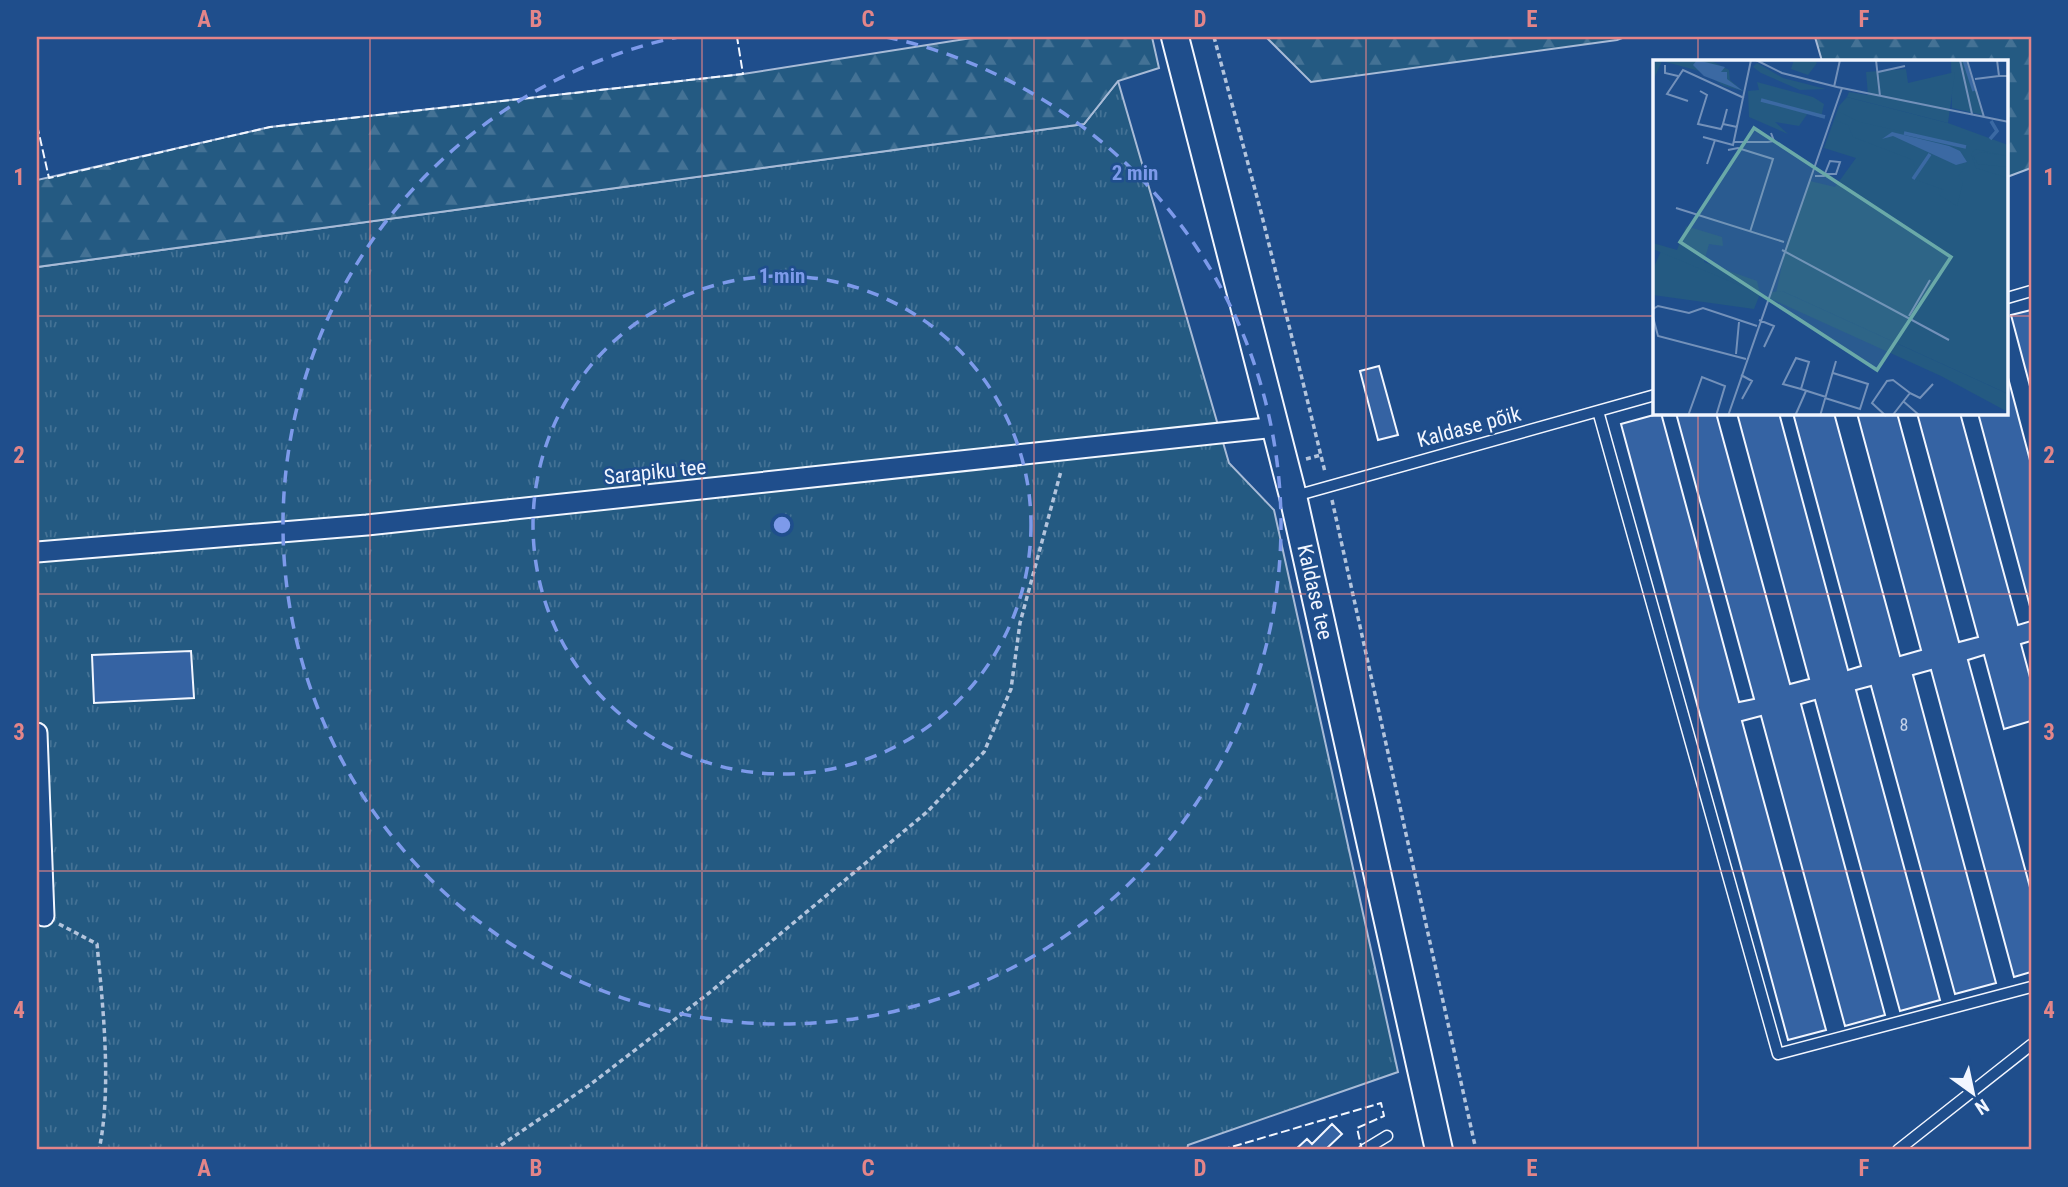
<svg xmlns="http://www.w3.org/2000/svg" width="2068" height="1187" viewBox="0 0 2068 1187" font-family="'Roboto Condensed',sans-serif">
<defs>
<pattern id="grass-tufts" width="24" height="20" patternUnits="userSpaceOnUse" patternTransform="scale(1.75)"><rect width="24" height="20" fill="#245a82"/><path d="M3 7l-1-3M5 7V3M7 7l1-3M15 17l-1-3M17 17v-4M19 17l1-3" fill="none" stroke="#447295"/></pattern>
<pattern id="forest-firs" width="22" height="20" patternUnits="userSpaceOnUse" patternTransform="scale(1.75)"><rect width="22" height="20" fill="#245a82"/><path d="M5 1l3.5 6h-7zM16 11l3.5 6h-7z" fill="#447295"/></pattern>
</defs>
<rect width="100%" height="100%" fill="#1f4e8c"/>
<path fill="url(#grass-tufts)" stroke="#a8bbd7" stroke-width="2" d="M 1118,81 L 1229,463 L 1274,510 L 1398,1072 L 1188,1145 L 1187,1150 L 37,1150 L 37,267 L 1084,124 Z"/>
<path fill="url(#forest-firs)" stroke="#a8bbd7" stroke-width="2" d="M 978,37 L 1152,37 L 1159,68 L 1118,81 L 1084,124 L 37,267 L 37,180 L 270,127 L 743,74 Z
M 1266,37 L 1625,37 L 1617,40 L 1311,82 Z
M 1815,37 L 2031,37 L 2031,168 L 2007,177 L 2007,61 L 1822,61 Z"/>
<path fill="#3563a3" stroke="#f2f6ff" stroke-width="2" d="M 2031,310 L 2031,390 L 2011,315 Z
M 1379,366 L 1398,435 L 1378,440 L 1360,371 Z
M 2007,374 L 2031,464 L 2031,610 L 1978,413 L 2007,413 Z
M 1661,413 L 1739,702 L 1754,699 L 1676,413 L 1716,413 L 1790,684 L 1809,679 L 1737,413 L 1779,413 L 1848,670 L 1861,666 L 1793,413 L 1834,413 L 1900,656 L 1921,650 L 1857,413 L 1897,413 L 1959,642 L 1978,637 L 1917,413 L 1960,413 L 2018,625 L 2031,621 L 2031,641 L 2021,644 L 2031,681 L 2031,721 L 2004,729 L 1984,655 L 1968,660 L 2031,891 L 2031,972 L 2014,977 L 1931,670 L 1913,675 L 1996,983 L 1955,994 L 1871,686 L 1856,690 L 1940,1000 L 1900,1011 L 1815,700 L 1801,704 L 1885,1015 L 1845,1026 L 1761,716 L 1742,721 L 1826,1030 L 1788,1040 L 1621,424 Z
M 191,651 L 194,698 L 94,703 L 92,655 Z
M 1332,1124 L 1342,1134 L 1325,1150 L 1295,1150 L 1307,1139 L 1312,1144 Z"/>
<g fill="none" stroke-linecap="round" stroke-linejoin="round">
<g stroke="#f2f6ff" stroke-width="13">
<path id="lane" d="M 2007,298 L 2031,291
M 1598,411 L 1778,1054 L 2031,987
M 1295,496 L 1655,395
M 1364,1150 L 1387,1136
M 1898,1150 L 2031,1045"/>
</g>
<g stroke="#f2f6ff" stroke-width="23">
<path id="street" d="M 37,552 L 367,525 L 1276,427
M 37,733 L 44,916"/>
</g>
<g stroke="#f2f6ff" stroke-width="30">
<path id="secondary" d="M 1175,37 L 1293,496 L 1439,1150"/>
</g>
<path stroke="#b3c4dc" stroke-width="3.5" stroke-dasharray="5 3.5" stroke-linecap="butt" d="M 1214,37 L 1261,212 L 1325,472
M 1306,459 L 1321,455
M 1332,500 L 1476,1150
M 59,924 L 97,944 C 103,1007 112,1089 99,1150
M 494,1150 L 591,1084 L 709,993 L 927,812 L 984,752 L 1011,689 L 1020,623 L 1061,471"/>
<use href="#lane" stroke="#1f4e8c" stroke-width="10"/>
<use href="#street" stroke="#1f4e8c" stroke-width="19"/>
<use href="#secondary" stroke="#1f4e8c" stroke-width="26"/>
<path stroke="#f2f6ff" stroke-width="2" stroke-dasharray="9 3.5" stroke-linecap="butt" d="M 37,125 L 49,178 L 270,127 L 743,74 L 737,37
M 1221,1150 L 1381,1103 L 1384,1116 L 1357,1128 L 1362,1150"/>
</g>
<path fill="none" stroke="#e38589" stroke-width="2" stroke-opacity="0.55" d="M 370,37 L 370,1150M 702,37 L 702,1150M 1034,37 L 1034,1150M 1366,37 L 1366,1150M 1698,37 L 1698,61M 37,316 L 1655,316M 2007,316 L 2031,316M 1698,413 L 1698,1150M 37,594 L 2031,594M 37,871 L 2031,871"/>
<g fill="none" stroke="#7d9aea" stroke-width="3.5" stroke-dasharray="12 9">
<circle cx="782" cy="525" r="249"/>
<path d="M886 37A499 499 0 1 1 678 37"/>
</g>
<g text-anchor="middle" stroke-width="5" stroke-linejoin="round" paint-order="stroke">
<g font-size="18" fill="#c3d1e8">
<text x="1904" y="731">8</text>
</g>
<g font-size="21" fill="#f2f6ff" stroke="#1f4e8c">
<text transform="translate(1469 427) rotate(-15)" y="7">Kaldase põik</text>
<text transform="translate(655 472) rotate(-6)" y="7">Sarapiku tee</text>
<text transform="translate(1315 592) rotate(77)" y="7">Kaldase tee</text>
</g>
</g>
<g transform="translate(1653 60)">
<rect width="355" height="355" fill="#1f4e8c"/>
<path d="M 298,0 L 314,0 L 330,55 L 299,48 ZM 194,37 L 295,63 L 355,85 L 355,334 L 129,231 L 123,233 L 134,182 L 157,121 L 182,127 L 203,98 L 171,88 L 186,46 ZM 8,191 L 107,234 L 101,249 L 0,235 L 0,209 Z" fill="#245a82"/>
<path d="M 141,0 L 161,0 L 164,3 L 155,15 L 138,9 ZM 104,3 L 130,18 L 173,29 L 147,30 L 108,13 L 100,7 ZM 253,9 L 255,23 L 302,12 L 295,63 L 194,37 L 196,32 L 215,35 L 213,12 ZM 33,166 L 69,177 L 70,186 L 56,184 L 51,202 L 104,221 L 107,234 L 0,189 L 0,183 L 24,190 ZM 129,231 L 355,334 L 355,352 L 288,316 L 116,238 L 118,232 Z" fill="#245a82"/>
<path d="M 0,0 L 57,0 L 76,10 L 77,20 L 90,31 L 71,26 L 50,12 L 9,1 L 0,21 ZM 104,22 L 160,37 L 171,44 L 168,58 L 155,53 L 146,66 L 122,62 L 135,74 L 96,57 L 95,31 L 106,30 ZM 186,52 L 207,62 L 303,84 L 314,104 L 305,117 L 310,122 L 304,146 L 286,135 L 291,130 L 264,120 L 260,100 L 200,77 L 195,65 L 182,60 ZM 322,89 L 355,96 L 328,92 L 320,96 L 325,104 L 355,107 L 355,118 L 323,108 L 318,94 Z" fill="#245a82"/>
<path d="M 44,0 L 72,7 L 68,12 L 74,12 L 74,19 L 90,31 L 51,16 L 40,5 ZM 239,72 L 296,86 L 307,91 L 314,102 L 303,105 L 240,76 L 229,79 Z" fill="#3b69a3"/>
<path fill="none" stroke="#3b69a3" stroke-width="3.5" d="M 311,0 L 321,31M 108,40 L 172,57M 251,73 L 313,87M 337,79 L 344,71 L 338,61M 260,119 L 277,94"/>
<path fill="none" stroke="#7391ba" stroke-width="2" d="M 103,0 L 129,13 L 184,27 L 356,62M 223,0 L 227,36M 307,0 L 319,54M 314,0 L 331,57M 344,0 L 346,16 L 356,16M 12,5 L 12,13 L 25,16M 225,12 L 252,6M 322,19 L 346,16M 181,27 L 187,0M 47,31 L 54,35 L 45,64 L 68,69 L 70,64M 35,41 L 14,34 L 30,10 L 91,38M 74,49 L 70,64 L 84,67M 50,77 L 80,85 L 98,0M 81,82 L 115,82 L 121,81 L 118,73M 75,90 L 85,88 L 120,99 L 97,172M 54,104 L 62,80M 162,116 L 171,116 L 177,101 L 187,102 L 183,114 L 172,114M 23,148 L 131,182M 129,190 L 296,280M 0,249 L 5,246 L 36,253 L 50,248 L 104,266M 256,256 L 277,220M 0,257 L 5,276 L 93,299M 106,260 L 121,266 L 111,287M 83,294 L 86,262M 0,301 L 0,335M 88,315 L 99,321 L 89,339M 148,329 L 130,324 L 143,298 L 156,302 L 148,329 L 173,337M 172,338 L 207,349 L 215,324 L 180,313M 250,341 L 266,355M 35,356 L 49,317 L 72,326 L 63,356M 75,356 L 189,28M 142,356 L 153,331M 167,356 L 183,301M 233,356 L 219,343 L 234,321 L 240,320 L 257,333M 239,356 L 257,333 L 267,338 L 280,324"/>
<path fill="#6aa9a8" fill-opacity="0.15" stroke="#6aa9a8" stroke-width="3.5" d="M 101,68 L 298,197 L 224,310 L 27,182 Z"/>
<rect width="355" height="355" fill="none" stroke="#f2f6ff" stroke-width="3.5"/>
</g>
<circle cx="782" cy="525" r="10" fill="#7d9aea" stroke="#1f4e8c" stroke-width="3.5"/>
<g font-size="21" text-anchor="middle" font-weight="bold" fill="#7d9aea" stroke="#1f4e8c" stroke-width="5" stroke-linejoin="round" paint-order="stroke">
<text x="1135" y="180">2 min</text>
<text x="782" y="283">1 min</text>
</g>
<rect width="2068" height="1187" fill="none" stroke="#1f4e8c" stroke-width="77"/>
<g transform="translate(1973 1093) rotate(147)" stroke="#1f4e8c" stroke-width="5" paint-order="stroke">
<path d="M0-5L12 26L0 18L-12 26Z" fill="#f2f6ff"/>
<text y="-10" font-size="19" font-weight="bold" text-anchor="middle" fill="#f2f6ff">N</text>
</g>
<rect x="38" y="38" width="1992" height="1110" fill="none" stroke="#e38589" stroke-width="2.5"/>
<g font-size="23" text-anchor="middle" font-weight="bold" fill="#e38589">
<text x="204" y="27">A</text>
<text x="536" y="27">B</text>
<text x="868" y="27">C</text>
<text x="1200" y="27">D</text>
<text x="1532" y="27">E</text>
<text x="1864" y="27">F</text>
<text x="19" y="185">1</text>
<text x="2049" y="185">1</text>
<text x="19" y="463">2</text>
<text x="2049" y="463">2</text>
<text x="19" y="740">3</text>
<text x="2049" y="740">3</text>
<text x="19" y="1018">4</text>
<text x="2049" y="1018">4</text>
<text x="204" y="1176">A</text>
<text x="536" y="1176">B</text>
<text x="868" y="1176">C</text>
<text x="1200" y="1176">D</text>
<text x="1532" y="1176">E</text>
<text x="1864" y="1176">F</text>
</g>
</svg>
